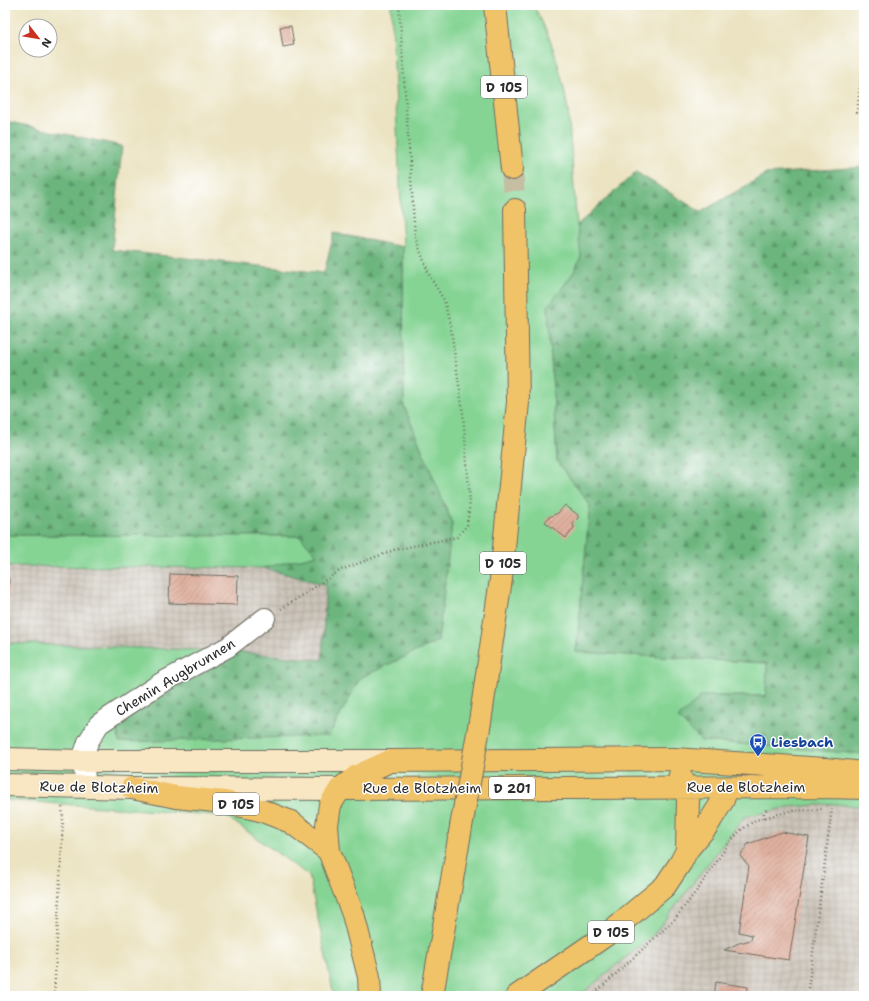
<svg xmlns="http://www.w3.org/2000/svg" width="869" height="1001" viewBox="0 0 869 1001" font-family="'Shantell Sans',sans-serif">
<defs>
<pattern id="industrial-grid" width="8" height="8" patternUnits="userSpaceOnUse"><rect width="8" height="8" fill="#cbc3b8"/><path d="M0 4h8M4 0v8" fill="none" stroke="#aea89e"/></pattern>
<pattern id="forest-firs" width="22" height="20" patternUnits="userSpaceOnUse"><rect width="22" height="20" fill="#6cb67e"/><path d="M5 1l3.5 6h-7zM16 11l3.5 6h-7z" fill="#599467"/></pattern>
<pattern id="building-hatch" width="6" height="6" patternUnits="userSpaceOnUse"><rect width="6" height="6" fill="#e0b09f"/><path d="M-1 1l2-2M0 6l6-6M5 7l2-2" fill="none" stroke="#b68f82"/></pattern>
</defs>
<rect width="100%" height="100%" fill="#fff"/>
<filter id="ink" filterUnits="userSpaceOnUse"><feTurbulence type="fractalNoise" baseFrequency=".025" numOctaves="2"/><feDisplacementMap in="SourceGraphic" scale="8" xChannelSelector="R" yChannelSelector="G"/><feConvolveMatrix kernelMatrix="1 2 1 2 8 2 1 2 1" color-interpolation-filters="sRGB"/></filter>
<filter id="wash" filterUnits="userSpaceOnUse"><feTurbulence type="fractalNoise" baseFrequency=".012" numOctaves="4" result="noise"/><feDisplacementMap in="SourceGraphic" scale="16" xChannelSelector="R" yChannelSelector="G"/><feGaussianBlur stdDeviation="0.9" result="paint"/><feColorMatrix in="noise" values="0 0 0 0 0 0 0 0 0 0 0 0 0 0 0 0 0 1.4 0 .05"/><feComposite in="paint" operator="in"/></filter>
<g filter="url(#wash)">
<rect width="100%" height="100%" fill="#ebe3c1"/>
<path fill="url(#industrial-grid)" d="M 5,566 L 263,568 L 326,585 L 322,660 L 226,651 L 5,643 Z
M 834,804 L 864,807 L 864,996 L 579,996 L 654,934 L 744,817 L 789,807 Z"/>
<path fill="#85d494" stroke="#588060" d="M 391,5 L 533,5 C 552,36 562,74 568,110 L 577,225 L 581,256 L 574,272 L 548,307 L 557,461 L 590,505 L 576,652 L 767,663 L 766,696 L 702,696 L 679,718 L 701,741 L 864,754 L 864,807 L 834,804 L 789,807 L 744,817 L 654,934 L 579,996 L 334,996 L 309,876 L 226,816 L 5,800 L 5,643 L 226,651 L 329,735 L 360,678 L 438,641 L 452,523 L 404,406 L 403,247 Z
M 5,535 L 300,536 L 317,555 L 263,568 L 5,566 Z"/>
<path fill="url(#forest-firs)" stroke="#4c7054" d="M 5,121 L 122,146 L 112,250 L 324,273 L 334,233 L 403,247 L 404,406 L 452,523 L 438,641 L 360,678 L 329,736 L 119,742 L 117,725 L 226,651 L 322,660 L 326,585 L 263,568 L 317,555 L 300,536 L 5,535 Z
M 864,167 L 864,754 L 701,741 L 678,718 L 702,696 L 766,696 L 767,663 L 576,652 L 590,505 L 557,461 L 548,306 L 574,272 L 581,256 L 577,225 L 636,172 L 701,212 L 766,174 Z"/>
<g id="blocks">
<path fill="url(#building-hatch)" d="M 291,26 L 294,45 L 283,47 L 280,27 Z
M 565,505 L 578,515 L 578,518 L 573,523 L 574,528 L 566,538 L 545,522 L 549,517 L 558,513 Z
M 170,574 L 238,576 L 237,605 L 169,603 Z
M 5,579 L 9,579 L 8,605 L 5,605 Z
M 782,832 L 809,837 L 789,960 L 724,950 L 739,943 L 751,940 L 752,935 L 739,932 L 749,866 L 740,856 L 748,844 Z
M 861,885 L 864,885 L 864,894 L 860,893 Z
M 863,939 L 864,939 L 864,957 L 861,956 Z
M 716,982 L 748,987 L 747,996 L 714,996 Z"/>
</g>
</g>
<g filter="url(#ink)">
<use href="#blocks" fill-opacity="0" stroke="#6e6b60" stroke-width="1"/>
<g fill="none" stroke-linecap="round" stroke-linejoin="round">
<path stroke="#c5bea3" stroke-width="22" stroke-dasharray="22 11" stroke-linecap="butt" d="M 512,169 L 515,210"/>
<g stroke="#6e6b60" stroke-width="22">
<path id="minor" d="M 86,787 L 83,761 L 84,754 L 88,742 L 99,724 L 161,683 L 228,647 L 265,618"/>
</g>
<g stroke="#6e6b60" stroke-width="24">
<path id="secondary" d="M 5,759 L 83,761 L 390,761
M 5,785 L 132,788 L 340,789"/>
</g>
<g stroke="#6e6b60" stroke-width="24">
<path id="primary" d="M 495,5 L 512,169
M 480,722 L 501,579 L 518,402 L 515,210
M 680,775 L 688,799 L 687,850
M 132,788 L 176,797 L 225,802 L 260,810 L 291,822 L 329,851
M 340,789 L 823,787 L 864,788
M 370,996 L 369,977 L 353,914 L 329,851 L 327,825 L 330,805 L 340,789 L 357,776 L 390,761 L 674,759 L 825,769 L 864,773
M 432,996 L 461,827
M 517,996 L 609,933 L 665,886 L 681,862 L 687,850 L 707,826 L 723,800 L 727,788"/>
</g>
<path stroke="#6e6b60" stroke-width="2.5" stroke-dasharray="1 3" stroke-linecap="butt" d="M 857,113 L 864,53
M 281,609 L 341,570 L 394,550 L 457,537 L 467,525 L 470,502 L 463,413 L 451,329 L 444,300 L 430,277 L 415,237 L 399,5
M 764,818 L 764,813 L 767,808
M 54,996 L 63,822 L 62,805
M 592,996 L 674,920 L 698,889 L 729,843 L 741,830 L 756,820 L 790,811 L 822,809
M 807,996 L 832,809"/>
<use href="#minor" stroke="#fff" stroke-width="20"/>
<use href="#secondary" stroke="#f9e7c3" stroke-width="22"/>
<use href="#primary" stroke="#f0c369" stroke-width="22"/>
<g stroke="#6e6b60" stroke-width="24" stroke-linecap="butt">
<path id="primary-bridge" d="M 461,827 L 480,722"/>
</g>
<use href="#primary-bridge" stroke="#f0c369" stroke-width="22"/>
</g>
</g>
<defs>
<g id="bus-pin" transform="scale(0.9)"><path d="M0 17L-7.5 6A9.5 9.5 0 1 1 7.5 6Z" fill="#1a4fb4" stroke="#fff"/><path d="M-5-6H5V4H4V6H2V4H-2V6H-4V4H-5ZM-3.5-4V0h7V-4ZM-3.5 1.2v1.5H-2V1.2ZM2 1.2v1.5H3.5V1.2Z" fill="#fff"/></g>
</defs>
<g fill-rule="evenodd">
<use href="#bus-pin" x="758" y="742"/>
</g>
<g text-anchor="middle" stroke-width="3" stroke-linejoin="round" paint-order="stroke">
<g fill="#fff" stroke="#6b6b6b" stroke-width="1">
<rect x="481" y="76" width="46" height="22" rx="3"/>
<rect x="480" y="552" width="46" height="22" rx="3"/>
<rect x="489" y="777" width="46" height="22" rx="3"/>
<rect x="213" y="793" width="46" height="22" rx="3"/>
<rect x="588" y="921" width="46" height="22" rx="3"/>
</g>
<g font-size="13" font-weight="bold" fill="#2b2b2b">
<text x="504" y="92">D 105</text>
<text x="503" y="568">D 105</text>
<text x="512" y="793">D 201</text>
<text x="236" y="809">D 105</text>
<text x="611" y="937">D 105</text>
</g>
<g font-size="14" fill="#2b2b2b" stroke="#fff">
<text transform="translate(175 677) rotate(-31)" y="5">Chemin Augbrunnen</text>
<text transform="translate(99 787) rotate(1)" y="5">Rue de Blotzheim</text>
<text x="746" y="792">Rue de Blotzheim</text>
<text x="422" y="793">Rue de Blotzheim</text>
</g>
<g font-size="14" font-weight="bold" fill="#164399" stroke="#fff" text-anchor="start">
<text x="771" y="747">Liesbach</text>
</g>
</g>
<rect width="869" height="1001" fill="none" stroke="#fff" stroke-width="20"/>
<g transform="translate(38 38) rotate(121)"><circle r="19" fill="#ffffff" stroke="#aaaaaa"/>
<path d="M0-3L7 15L0 10L-7 15Z" fill="#c8321e"/>
<text y="-6" font-size="11" font-weight="bold" text-anchor="middle" fill="#2b2b2b">N</text>
</g>
</svg>
